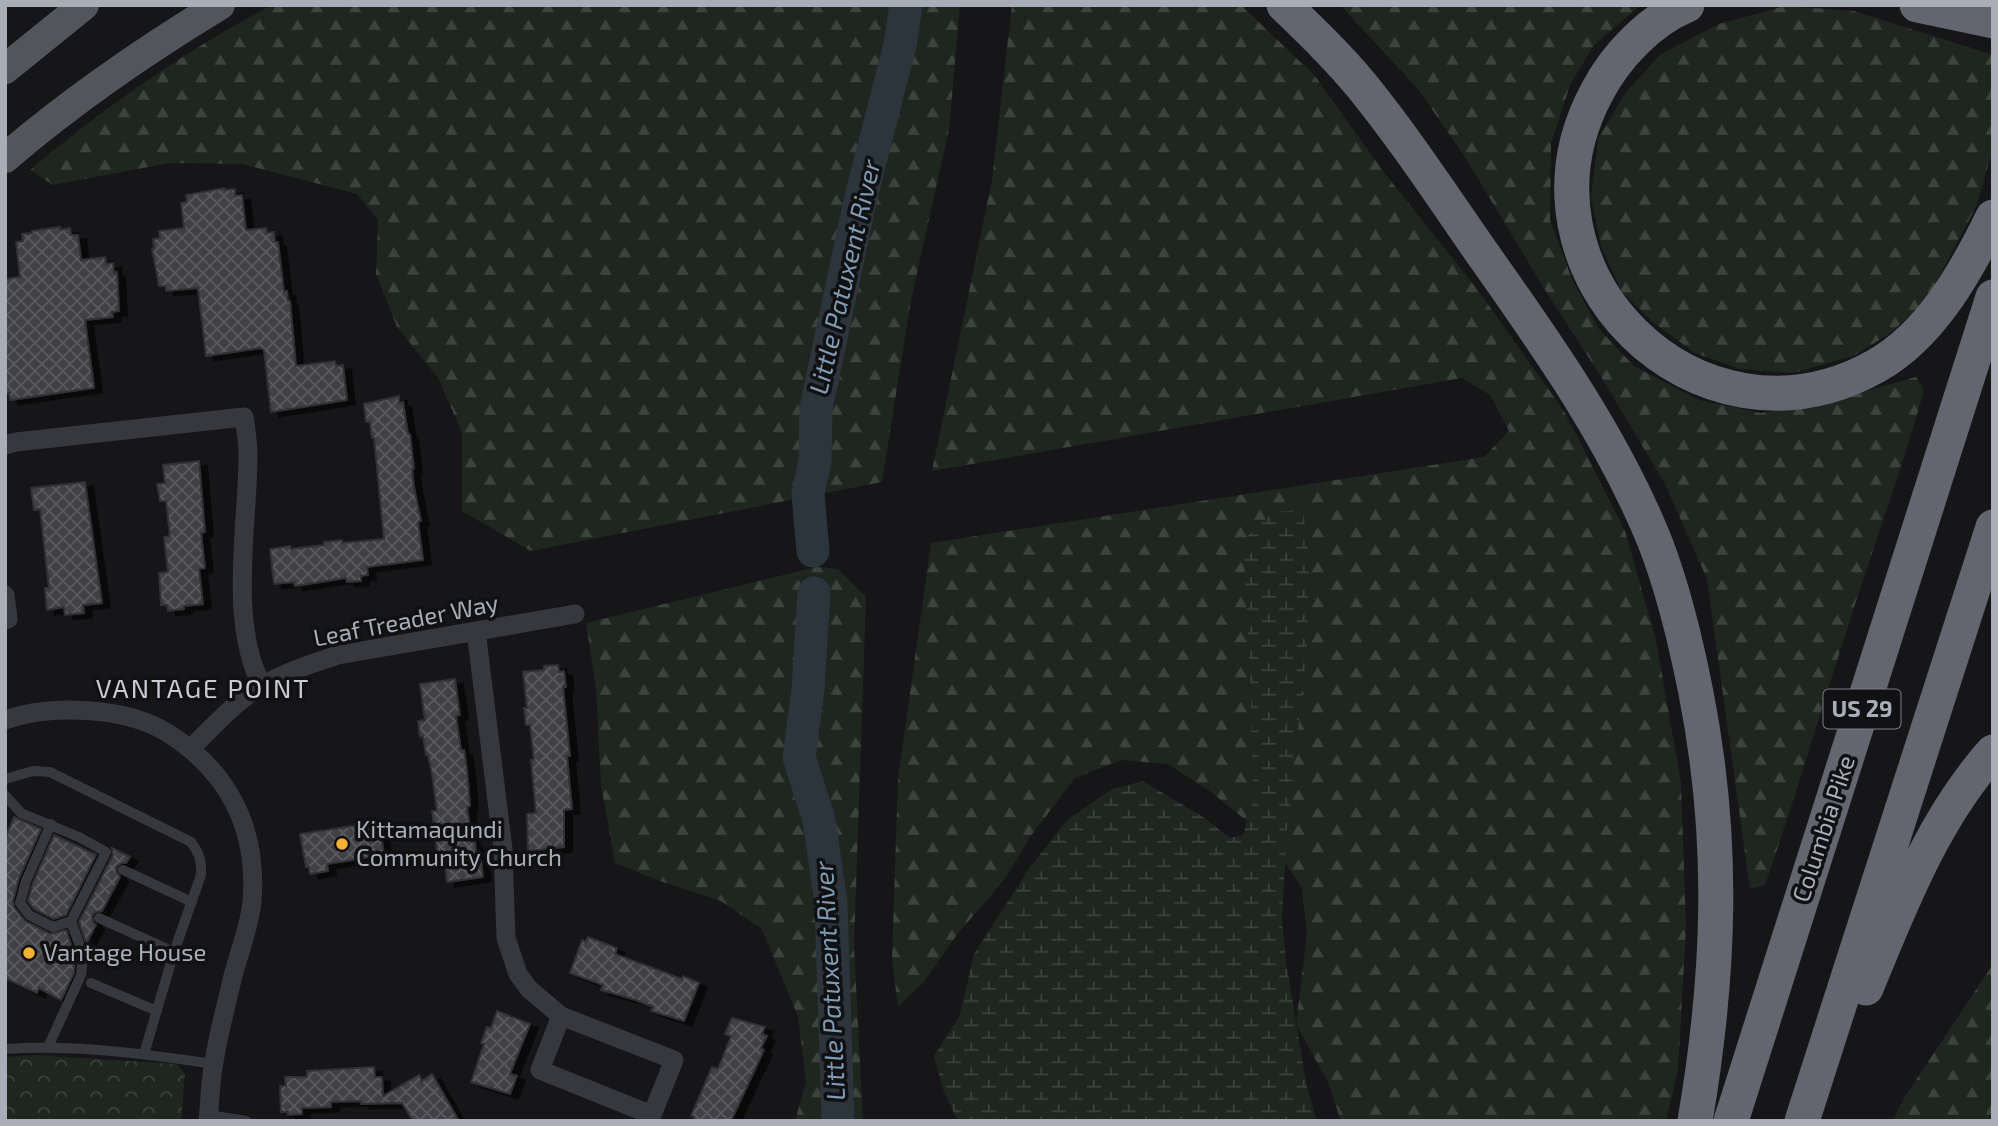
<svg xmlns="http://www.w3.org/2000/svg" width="1998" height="1126" viewBox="0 0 1998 1126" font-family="'Exo 2',sans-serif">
<defs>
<pattern id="forest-firs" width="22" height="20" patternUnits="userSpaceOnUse" patternTransform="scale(1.75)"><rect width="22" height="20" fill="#1e261f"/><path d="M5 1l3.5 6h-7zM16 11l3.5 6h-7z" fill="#3c433d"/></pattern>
<pattern id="wetland-marsh" width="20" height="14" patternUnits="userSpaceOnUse" patternTransform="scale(1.75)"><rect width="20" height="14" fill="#1e261f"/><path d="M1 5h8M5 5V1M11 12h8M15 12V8" fill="none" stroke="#3c433d"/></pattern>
<pattern id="park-crowns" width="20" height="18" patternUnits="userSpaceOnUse" patternTransform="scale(1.75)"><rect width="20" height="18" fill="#1e261f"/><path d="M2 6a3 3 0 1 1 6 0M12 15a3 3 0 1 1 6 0" fill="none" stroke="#3c433d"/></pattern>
<pattern id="building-cross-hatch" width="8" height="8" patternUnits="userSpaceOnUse" patternTransform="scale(1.75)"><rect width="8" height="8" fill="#404145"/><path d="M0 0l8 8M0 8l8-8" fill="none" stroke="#595a5e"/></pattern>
<filter id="shadow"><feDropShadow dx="8" dy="4.5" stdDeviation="0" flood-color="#0009"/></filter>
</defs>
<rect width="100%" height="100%" fill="#161618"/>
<path fill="url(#forest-firs)" d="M 272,5 L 960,5 L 949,129 L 911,300 L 882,482 L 531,551 L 462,511 L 462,432 L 438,378 L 397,327 L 376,274 L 378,220 L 357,194 L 243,164 L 169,163 L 53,185 L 30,170 C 105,107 185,51 272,5 Z
M 1012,5 L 1241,5 L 1315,76 L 1386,175 L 1477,289 L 1564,411 L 1625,531 L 1656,640 L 1681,783 L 1686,928 L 1678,1070 L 1666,1121 L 1341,1121 L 1328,1082 L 1296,1024 L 1307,934 L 1302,888 L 1269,839 L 1211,792 L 1168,764 L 1121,760 L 1075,778 L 1030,837 L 1007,876 L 956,936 L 923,983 L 898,1007 L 892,959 L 898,779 L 931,543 L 1484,457 L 1509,431 L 1490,395 L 1462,378 L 932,471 L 992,180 Z
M 1340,5 L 1641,5 L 1594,45 L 1570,85 L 1551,144 L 1550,220 L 1572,279 L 1598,328 L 1634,366 L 1699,400 L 1761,413 L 1827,402 L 1916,377 L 1924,390 C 1903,467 1875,541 1851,617 C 1822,706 1796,796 1765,885 L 1750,889 L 1707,579 L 1665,484 L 1600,375 L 1550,298 L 1463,154 L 1418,89 Z
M 1785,6 L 1854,11 L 1993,55 L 1993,149 L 1976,207 L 1927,300 L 1889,334 L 1853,356 L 1793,373 L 1740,369 L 1695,353 L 1654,323 L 1622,292 L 1601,246 L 1591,198 L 1598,139 L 1626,92 L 1661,54 L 1719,24 Z
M 816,567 L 838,569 L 866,597 L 854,946 L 863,1121 L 795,1121 L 806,1082 L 798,1017 L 762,929 L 721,901 L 657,880 L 615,863 L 601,785 L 596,689 L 586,623 Z
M 1993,964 L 1993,1121 L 1893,1121 L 1904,1098 Z"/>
<path fill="url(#wetland-marsh)" d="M 1303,510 L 1309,556 L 1307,647 L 1286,839 L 1282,921 L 1286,961 L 1306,1083 L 1317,1121 L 958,1121 L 944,1092 L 934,1056 L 960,1015 L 974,954 L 1028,870 L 1067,820 L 1112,789 L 1143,781 L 1203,817 L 1230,838 L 1243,835 L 1253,801 L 1251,694 L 1243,540 L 1274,512 Z"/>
<path fill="url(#park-crowns)" d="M 34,1055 L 176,1064 L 185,1074 L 181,1121 L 5,1121 L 5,1057 Z"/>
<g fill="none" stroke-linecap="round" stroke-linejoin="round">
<path stroke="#2c353c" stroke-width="33" d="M 813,551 L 808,494 L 815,461 L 816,408 L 861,197 L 900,45 L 906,5
M 814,593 L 808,689 L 799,757 L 819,820 L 831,903 L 838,1121"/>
</g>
<path fill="url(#building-cross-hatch)" stroke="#303034" stroke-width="2" filter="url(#shadow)" d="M 224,188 L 225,190 L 235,189 L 235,196 L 242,195 L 246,230 L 266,228 L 267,233 L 274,232 L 275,242 L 278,242 L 284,292 L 287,291 L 288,301 L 290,301 L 296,366 L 335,361 L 336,366 L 343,365 L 347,400 L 271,412 L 264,350 L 261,348 L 206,356 L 198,288 L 166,291 L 166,286 L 159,286 L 152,249 L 154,249 L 153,239 L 160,238 L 159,231 L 184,228 L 181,203 L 187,202 L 186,195 Z
M 60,227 L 60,230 L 70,228 L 71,235 L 78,235 L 81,260 L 105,257 L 106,264 L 113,263 L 114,273 L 117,272 L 119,311 L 112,312 L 113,317 L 85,320 L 94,388 L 10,400 L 9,393 L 5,394 L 5,279 L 20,277 L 16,242 L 23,241 L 22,234 L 32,233 L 32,231 Z
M 399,396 L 399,403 L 403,402 L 408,434 L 410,434 L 414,469 L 412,469 L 414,487 L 421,521 L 418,522 L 423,560 L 367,567 L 368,575 L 361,576 L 361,581 L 347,582 L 346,578 L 295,586 L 294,582 L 274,584 L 270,549 L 290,546 L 291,549 L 307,547 L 324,545 L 324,542 L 342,540 L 342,543 L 384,539 L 374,438 L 372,438 L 370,422 L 366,422 L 364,404 Z
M 199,461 L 205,532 L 201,533 L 205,568 L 199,569 L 203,604 L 184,606 L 184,609 L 168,611 L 167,605 L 161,605 L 159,573 L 168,572 L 164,537 L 170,536 L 166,501 L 160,501 L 157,484 L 165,483 L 163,465 Z
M 85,482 L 102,603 L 83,605 L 84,613 L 65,615 L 64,607 L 47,610 L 45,588 L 49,588 L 40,509 L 34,510 L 31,488 Z
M 558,665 L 559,672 L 564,671 L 566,687 L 563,687 L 570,756 L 567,756 L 572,809 L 564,810 L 564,847 L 528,851 L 527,814 L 536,813 L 531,760 L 534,760 L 530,725 L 526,725 L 524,708 L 527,708 L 523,672 L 544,670 L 544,666 Z
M 455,679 L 460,715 L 456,716 L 461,750 L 464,750 L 467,770 L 470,806 L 467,807 L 472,842 L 475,842 L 477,859 L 481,859 L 483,877 L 447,882 L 445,863 L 442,864 L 441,859 L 438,859 L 432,811 L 437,811 L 432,774 L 428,755 L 426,755 L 423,736 L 420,737 L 418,721 L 425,720 L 420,684 Z
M 14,817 L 41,829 L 19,878 L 13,901 L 14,907 L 25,921 L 50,934 L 66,930 L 75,956 L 74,973 L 61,1000 L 39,988 L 37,993 L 5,978 L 5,839 Z
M 379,822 L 384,855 L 327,864 L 328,871 L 310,874 L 309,867 L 306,867 L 300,834 Z
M 54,835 L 96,855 L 66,915 L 54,919 L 34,909 L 28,901 L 33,883 Z
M 112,848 L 130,857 L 126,863 L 122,863 L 117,866 L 116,871 L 120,877 L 102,911 L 95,912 L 92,916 L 93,922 L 96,925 L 87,942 L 89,951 L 79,922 L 113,855 Z
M 588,937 L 617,948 L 615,954 L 682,979 L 683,976 L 699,983 L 684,1021 L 651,1011 L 653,1007 L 636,1000 L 601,990 L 603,985 L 570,973 L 582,940 L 586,942 Z
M 497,1011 L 530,1024 L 510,1074 L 517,1076 L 510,1094 L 471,1082 L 484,1044 L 481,1043 L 487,1027 L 491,1028 Z
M 732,1018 L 765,1027 L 762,1034 L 767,1036 L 761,1048 L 764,1050 L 731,1121 L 693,1121 L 694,1117 L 691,1116 L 712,1067 L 718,1069 L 731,1036 L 725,1034 Z
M 374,1067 L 375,1077 L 382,1077 L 383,1096 L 419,1075 L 422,1081 L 432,1074 L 459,1121 L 413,1121 L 402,1103 L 361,1104 L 361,1101 L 331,1102 L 331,1107 L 302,1108 L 302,1114 L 288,1115 L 288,1112 L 281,1112 L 280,1086 L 286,1086 L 285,1077 L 307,1077 L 307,1071 Z"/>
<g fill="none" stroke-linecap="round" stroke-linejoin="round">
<path stroke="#37383d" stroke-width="10" d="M 5,779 L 33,771 L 50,772 L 191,842 C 199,853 202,861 201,875 L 174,952 L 144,1054
M 5,795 L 21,813 L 79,837 L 106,852 L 71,921 L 53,927 L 29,915 L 20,903 L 26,881 L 51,824
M 123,870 L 192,902
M 99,918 L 174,952
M 91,983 L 157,1011
M 48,1047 L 81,975 L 83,955 L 71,921
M 5,1049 C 75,1044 145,1054 214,1064
M 209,1115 L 246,1121"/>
<path stroke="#37383d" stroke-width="19" d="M 5,445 L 16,442 L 244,417 C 246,430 248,443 248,455 C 248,526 228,622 262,686
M 5,595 L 8,619 L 5,620
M 476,631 L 503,849 L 506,938 L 518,974 L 529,989 L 561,1016 L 674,1060 L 652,1115 L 540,1070 L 561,1016
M 5,720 C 51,704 125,707 166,732 C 228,770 258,828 252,902 C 249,930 237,957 231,984 C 225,1010 218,1036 214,1062 C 210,1082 210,1101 208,1121
M 191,748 C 207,733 222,716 239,702 C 267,678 304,666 338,655 L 575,614"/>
<path stroke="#53555c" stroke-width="30" d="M 5,69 L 84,5
M 5,158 C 73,100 144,51 220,5"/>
<path stroke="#63666e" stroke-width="35" d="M 1284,5 C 1311,31 1338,57 1362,86 C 1405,139 1443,197 1482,253 C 1547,345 1613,438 1655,542 C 1674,591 1686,642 1696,693 C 1725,840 1720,974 1695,1121
M 1687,5 C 1650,20 1615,57 1597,92 C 1501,270 1698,466 1876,366 C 1931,335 1966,272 1993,217
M 1917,5 L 1993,21
M 1866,988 C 1900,906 1933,819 1993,752
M 1731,1121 L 1993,297
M 1802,1121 L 1993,527"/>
</g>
<g fill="#f2b134" stroke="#111113" stroke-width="2.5">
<circle cx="342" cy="844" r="7"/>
<circle cx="29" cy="953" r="7"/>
</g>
<g text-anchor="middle" stroke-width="7" stroke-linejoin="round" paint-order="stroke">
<rect fill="#111113" stroke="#7b7e86" stroke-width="2" x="1823.5" y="689.5" width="77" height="39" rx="5"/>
<g font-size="23" font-weight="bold" fill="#a8adb8">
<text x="1862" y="717">US 29</text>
</g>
<g font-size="24" fill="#a8adb8" stroke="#111113">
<text transform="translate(406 621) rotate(-11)" y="8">Leaf Treader Way</text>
<text transform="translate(1824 829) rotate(-72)" y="8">Columbia Pike</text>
</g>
<g font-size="24" fill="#a8adb8" stroke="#111113" text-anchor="start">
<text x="356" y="838">Kittamaqundi<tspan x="356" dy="28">Community Church</tspan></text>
<text x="43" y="961">Vantage House</text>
</g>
<g font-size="26" font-style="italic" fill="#7f9bb3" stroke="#111113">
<text transform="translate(845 277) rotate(-77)" y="9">Little Patuxent River</text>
<text transform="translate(830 981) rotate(-93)" y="9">Little Patuxent River</text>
</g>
<g font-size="26" letter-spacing="2" fill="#c9ccd4" stroke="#111113">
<text x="203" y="698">VANTAGE POINT</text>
</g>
</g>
<rect width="1998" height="1126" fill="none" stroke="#a8adb8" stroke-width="14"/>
</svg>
